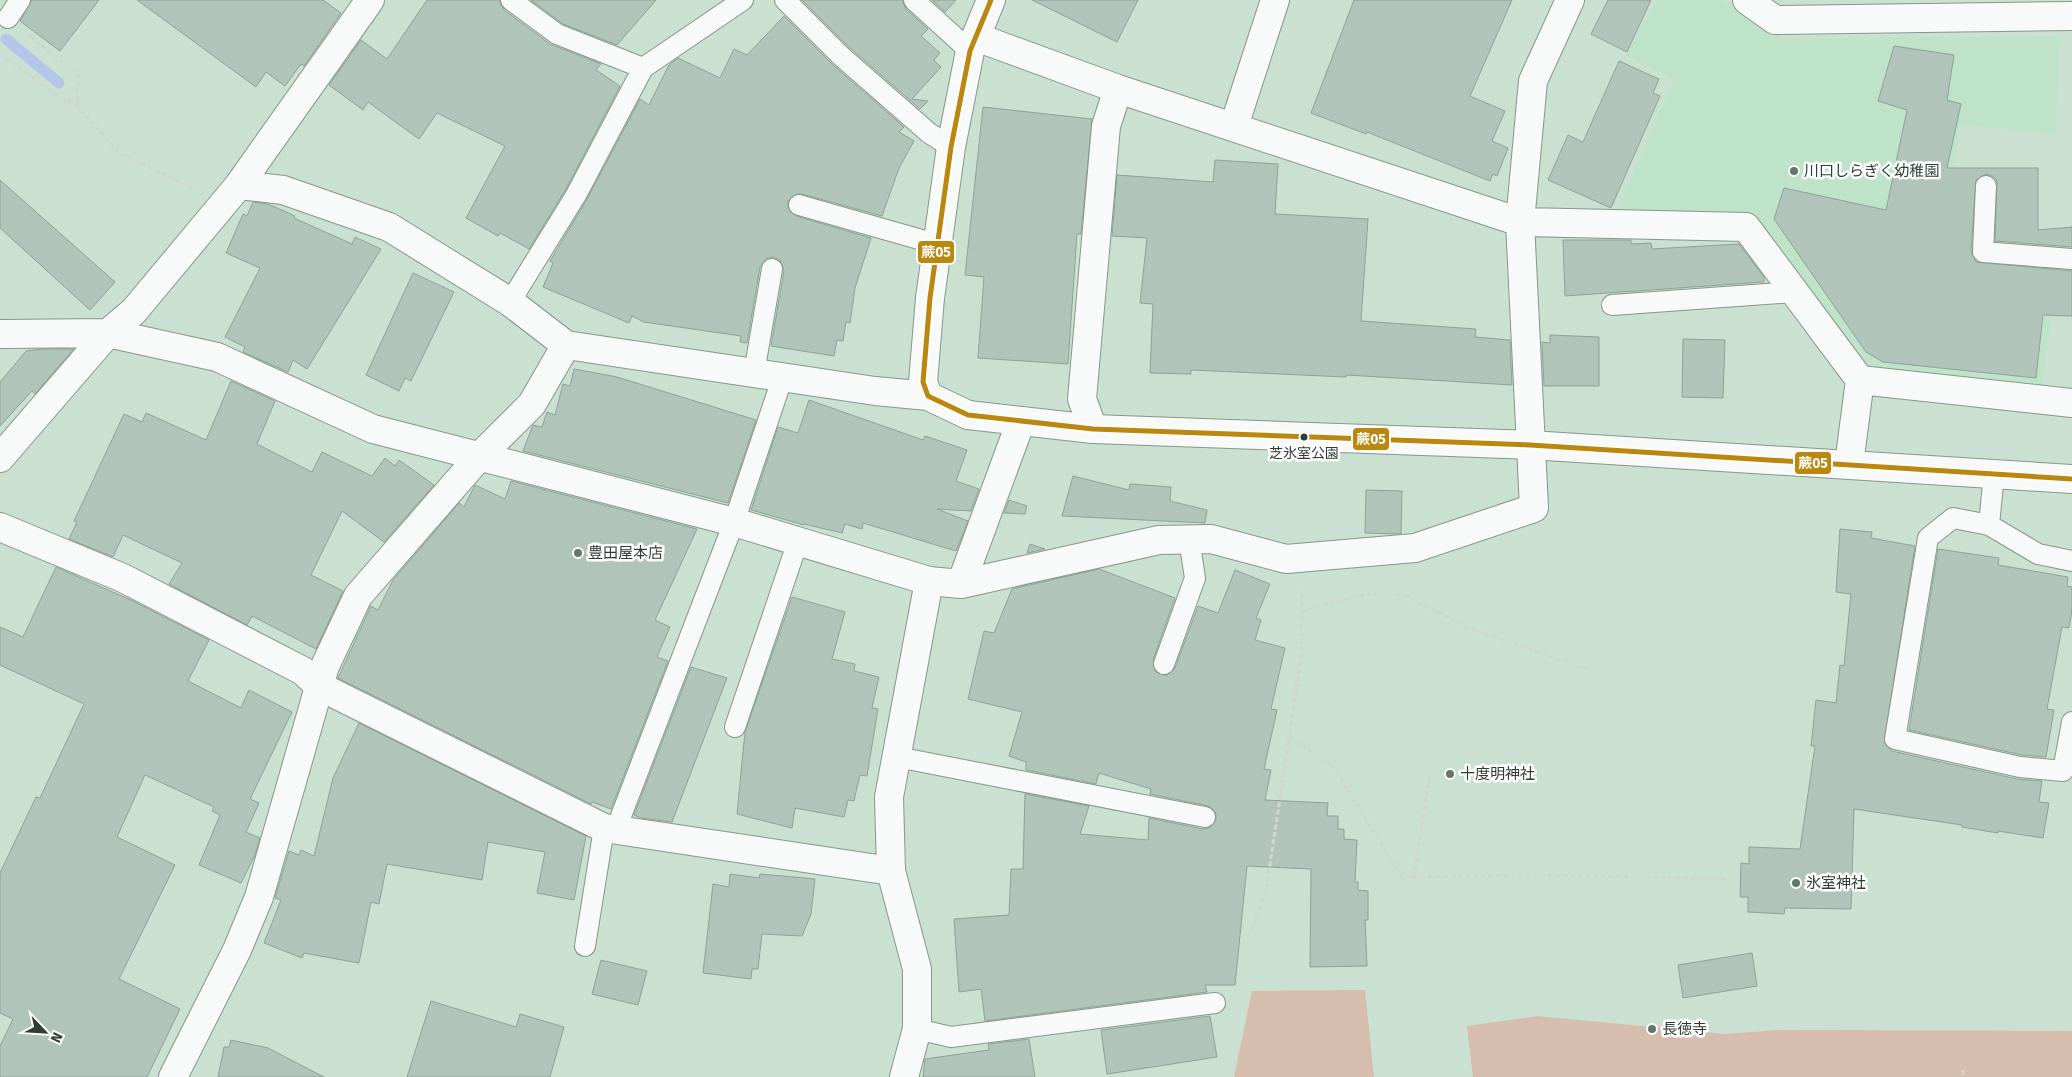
<svg xmlns="http://www.w3.org/2000/svg" width="2072" height="1077" viewBox="0 0 2072 1077" font-family="'Fira Sans','Noto Sans JP',sans-serif">
<rect width="100%" height="100%" fill="#cae0d0"/>
<path fill="#bee3c8" d="M 1657,0 L 1723,0 L 1782,39 L 2060,36 L 2055,133 L 1960,125 L 1940,260 L 1965,309 L 2051,318 L 2042,385 L 1886,373 L 1864,361 L 1754,212 L 1618,210 L 1674,79 L 1626,55 Z"/>
<path fill="#d6bdae" d="M 1365,990 L 1374,1077 L 1234,1077 L 1252,991 Z
M 1538,1016 L 1724,1034 L 1779,1030 L 2072,1031 L 2072,1077 L 1473,1077 L 1467,1026 Z"/>
<g fill="none" stroke-linecap="round" stroke-linejoin="round">
<path stroke="#b4c6ea" stroke-width="11" d="M 6,39 L 59,83"/>
</g>
<path fill="#b0c4b9" stroke="#8ea298" d="M 32,0 L 99,0 L 60,51 L 20,21 Z
M 137,0 L 323,0 L 341,13 L 304,66 L 301,64 L 285,86 L 266,72 L 256,87 Z
M 427,0 L 499,0 L 504,10 L 550,44 L 601,64 L 596,70 L 620,86 L 566,189 L 529,249 L 500,233 L 498,236 L 466,218 L 505,146 L 437,113 L 419,139 L 368,102 L 363,110 L 329,85 L 361,40 L 387,59 Z
M 531,0 L 656,0 L 617,45 L 563,24 Z
M 802,0 L 902,0 L 906,9 L 928,29 L 921,36 L 940,53 L 934,60 L 941,67 L 912,99 L 928,101 L 920,109 L 849,47 Z
M 932,0 L 956,0 L 945,12 Z
M 1032,0 L 1138,0 L 1117,42 Z
M 1354,0 L 1512,0 L 1470,96 L 1505,111 L 1492,141 L 1508,148 L 1497,176 L 1493,174 L 1490,181 L 1367,132 L 1366,134 L 1311,113 Z
M 1608,0 L 1651,0 L 1627,52 L 1591,34 Z
M 784,16 L 833,65 L 904,127 L 899,132 L 914,141 L 899,168 L 882,216 L 802,194 L 796,194 L 788,201 L 788,208 L 796,216 L 871,238 L 855,288 L 850,323 L 846,322 L 843,341 L 837,340 L 834,356 L 771,346 L 784,271 L 780,260 L 774,257 L 767,258 L 760,267 L 747,343 L 740,342 L 741,336 L 644,322 L 632,316 L 629,323 L 543,287 L 553,263 L 550,261 L 586,201 L 640,99 L 649,105 L 669,65 L 678,58 L 720,78 L 734,49 L 747,55 Z
M 1894,46 L 1954,55 L 1947,100 L 1961,104 L 1947,168 L 2038,168 L 2038,230 L 2072,227 L 2072,247 L 1995,241 L 1997,181 L 1993,176 L 1986,174 L 1976,180 L 1971,251 L 1976,262 L 2072,271 L 2072,316 L 2043,315 L 2036,378 L 1883,362 L 1866,352 L 1774,219 L 1784,188 L 1886,210 L 1907,110 L 1878,101 Z
M 1619,61 L 1659,79 L 1653,93 L 1660,96 L 1611,208 L 1548,180 L 1568,135 L 1583,142 Z
M 983,107 L 1092,119 L 1081,234 L 1077,234 L 1068,364 L 978,358 L 984,277 L 965,275 Z
M 1215,160 L 1278,164 L 1275,214 L 1368,219 L 1361,321 L 1476,329 L 1475,337 L 1510,340 L 1512,385 L 1347,375 L 1346,377 L 1191,370 L 1191,374 L 1150,373 L 1153,304 L 1140,303 L 1147,238 L 1112,236 L 1117,175 L 1213,182 Z
M 0,180 L 115,282 L 90,310 L 0,228 Z
M 253,202 L 268,204 L 295,216 L 294,218 L 352,244 L 355,237 L 381,249 L 307,369 L 293,360 L 288,372 L 243,352 L 245,347 L 225,337 L 260,268 L 226,253 L 243,214 L 247,216 Z
M 1563,240 L 1631,240 L 1631,244 L 1651,243 L 1652,249 L 1739,244 L 1764,277 L 1764,282 L 1565,296 Z
M 413,273 L 454,292 L 411,381 L 405,378 L 399,391 L 366,375 Z
M 1550,335 L 1599,337 L 1599,386 L 1544,386 L 1542,342 L 1550,343 Z
M 1683,339 L 1725,340 L 1723,398 L 1682,397 Z
M 42,349 L 74,349 L 35,394 L 32,391 L 0,426 L 0,382 L 26,351 Z
M 574,369 L 617,377 L 756,420 L 728,503 L 523,451 L 533,425 L 542,427 L 547,412 L 555,415 L 563,384 L 570,386 Z
M 231,381 L 275,401 L 257,444 L 312,472 L 322,452 L 372,476 L 385,458 L 395,466 L 399,460 L 434,485 L 384,542 L 342,511 L 311,575 L 343,591 L 316,649 L 252,616 L 247,625 L 169,584 L 182,563 L 123,535 L 113,557 L 69,539 L 77,522 L 74,521 L 124,414 L 142,422 L 146,413 L 206,440 Z
M 809,400 L 923,440 L 925,436 L 967,450 L 956,481 L 979,489 L 971,511 L 937,509 L 968,521 L 956,551 L 863,523 L 862,529 L 845,524 L 842,533 L 804,524 L 804,525 L 751,510 L 778,427 L 798,433 Z
M 1073,476 L 1129,490 L 1130,484 L 1171,487 L 1170,501 L 1207,510 L 1205,523 L 1062,516 Z
M 511,481 L 697,529 L 655,620 L 670,627 L 657,657 L 668,661 L 611,809 L 592,802 L 591,804 L 338,678 L 371,606 L 378,610 L 393,580 L 459,503 L 464,507 L 475,485 L 505,499 Z
M 1366,490 L 1402,491 L 1401,534 L 1365,533 Z
M 1009,500 L 1027,506 L 1025,514 L 1004,513 Z
M 1840,529 L 1872,532 L 1871,538 L 1915,546 L 1884,743 L 1892,751 L 2017,779 L 2042,781 L 2039,802 L 2049,803 L 2043,838 L 1998,831 L 1998,833 L 1962,827 L 1962,825 L 1854,809 L 1851,909 L 1785,908 L 1784,914 L 1748,912 L 1748,897 L 1740,897 L 1741,863 L 1749,864 L 1749,847 L 1800,849 L 1815,746 L 1811,746 L 1816,700 L 1836,703 L 1840,665 L 1844,666 L 1851,594 L 1836,592 Z
M 1030,544 L 1045,549 L 1027,553 Z
M 1938,549 L 1999,558 L 1998,565 L 2068,577 L 2067,586 L 2072,587 L 2072,610 L 2069,628 L 2062,627 L 2047,709 L 2054,710 L 2046,757 L 2022,755 L 1909,730 Z
M 56,567 L 133,601 L 209,640 L 188,681 L 241,708 L 249,690 L 292,712 L 250,799 L 259,803 L 246,832 L 260,838 L 255,855 L 241,883 L 199,865 L 220,815 L 212,811 L 214,807 L 145,775 L 117,837 L 175,865 L 119,979 L 180,1009 L 147,1077 L 0,1077 L 0,1046 L 13,1019 L 0,1013 L 0,873 L 36,797 L 40,798 L 84,704 L 0,665 L 0,627 L 23,637 Z
M 1099,569 L 1175,598 L 1153,660 L 1155,671 L 1166,676 L 1175,668 L 1198,606 L 1218,613 L 1235,570 L 1270,584 L 1256,618 L 1261,620 L 1255,640 L 1285,648 L 1271,709 L 1277,710 L 1264,769 L 1271,770 L 1265,800 L 1328,803 L 1327,816 L 1338,816 L 1338,829 L 1344,829 L 1344,839 L 1357,840 L 1355,882 L 1358,882 L 1358,890 L 1368,891 L 1368,920 L 1365,920 L 1367,966 L 1310,967 L 1311,869 L 1247,866 L 1235,985 L 1205,985 L 1207,992 L 985,1021 L 981,989 L 959,992 L 954,919 L 1009,915 L 1011,869 L 1023,869 L 1025,794 L 1089,806 L 1080,834 L 1148,840 L 1149,818 L 1203,829 L 1209,828 L 1216,820 L 1216,813 L 1208,806 L 1150,794 L 1151,789 L 1099,773 L 1096,784 L 1026,770 L 1026,762 L 1009,756 L 1022,712 L 968,699 L 984,631 L 994,633 L 1012,589 Z
M 792,597 L 845,612 L 832,659 L 855,664 L 854,671 L 879,677 L 872,708 L 878,709 L 867,776 L 860,775 L 854,801 L 848,800 L 844,817 L 795,808 L 792,828 L 737,814 L 745,732 Z
M 691,667 L 727,678 L 672,822 L 641,818 L 634,815 Z
M 359,723 L 586,836 L 574,900 L 537,893 L 545,852 L 488,842 L 482,880 L 387,864 L 379,904 L 371,902 L 359,963 L 304,953 L 302,958 L 264,943 L 281,900 L 275,898 L 289,851 L 299,855 L 301,850 L 314,856 L 333,778 Z
M 730,874 L 759,878 L 760,874 L 815,879 L 811,914 L 802,936 L 762,934 L 758,969 L 752,969 L 751,979 L 703,973 L 713,884 L 729,887 Z
M 1752,953 L 1757,986 L 1683,998 L 1678,965 Z
M 601,960 L 647,971 L 638,1005 L 592,994 Z
M 431,1001 L 516,1027 L 520,1014 L 564,1027 L 550,1077 L 407,1077 Z
M 1210,1016 L 1217,1057 L 1107,1074 L 1101,1030 Z
M 1029,1039 L 1035,1077 L 923,1077 L 925,1059 L 989,1050 L 988,1044 Z
M 231,1040 L 268,1048 L 324,1077 L 218,1077 L 224,1047 L 229,1047 Z"/>
<g fill="none" stroke-linecap="round" stroke-linejoin="round">
<g stroke="#86978b" stroke-width="22">
<path id="lane" d="M 511,0 L 557,34 L 643,68
M 785,0 L 841,56 L 929,133 L 951,147
M 914,0 L 970,51
M 8,18 L 20,0
M 1986,186 L 1983,252 L 2072,259
M 799,205 L 936,244
M 510,302 L 576,195 L 643,68 L 743,0
M 1612,305 L 1794,292
M 754,373 L 772,269
M 1994,474 L 1989,525 L 2038,554 L 2072,561
M 1989,525 L 1953,518 L 1928,538 L 1895,739 L 2020,767 L 2063,771 L 2072,722
M 1164,664 L 1195,578 L 1189,539
M 735,727 L 798,541
M 897,757 L 1205,817
M 616,829 L 734,522 L 783,376
M 585,946 L 604,828
M 917,1029 L 951,1037 L 1215,1003"/>
</g>
<g stroke="#86978b" stroke-width="30">
<path id="street" d="M 1747,0 L 1775,20 L 2072,16
M 976,37 L 1118,89 L 1520,222 L 1746,227 L 1860,380 L 1849,464
M 1234,126 L 1275,0
M 239,185 L 283,190 L 389,227 L 510,302 L 566,345 L 875,391 L 928,396
M 0,334 L 108,333 L 217,357 L 373,429 L 734,522 L 929,581 L 961,584 L 1159,540 L 1211,539 L 1286,559 L 1415,548 L 1534,508 L 1520,222 L 1533,81 L 1570,0
M 1860,380 L 2072,403
M 968,415 L 928,396 L 923,382 L 930,298 L 951,147 L 970,51 L 991,0
M 1093,429 L 1082,399 L 1106,126 L 1118,89
M 0,458 L 108,333 L 134,311 L 239,185 L 370,0
M 0,527 L 123,578 L 303,671 L 319,686 L 604,828 L 891,871
M 961,584 L 1021,421
M 173,1077 L 237,950 L 259,897 L 325,666 L 358,596 L 478,458 L 532,404 L 566,345"/>
</g>
<g stroke="#86978b" stroke-width="30">
<path id="secondary" d="M 968,415 L 1093,429 L 1530,445 L 2072,479
M 904,1077 L 917,1029 L 917,969 L 891,871 L 889,797 L 929,581"/>
</g>
<path stroke="#cfd6d1" stroke-width="3" stroke-dasharray="5 2.5" stroke-linecap="butt" d="M 30,36 L 78,75 L 77,105 L 118,152 L 194,189
M 0,53 L 50,91 L 77,105
M 1301,611 L 1366,594 L 1404,595 L 1471,629 L 1589,670
M 1289,736 L 1333,766 L 1402,877 L 1543,875 L 1726,879
M 1414,877 L 1430,773
M 1251,931 L 1266,891 L 1301,658 L 1302,590
M 1963,1070 L 1963,1077"/>
<use href="#lane" stroke="#f7faf8" stroke-width="20"/>
<use href="#street" stroke="#f7faf8" stroke-width="28"/>
<use href="#secondary" stroke="#f7faf8" stroke-width="28"/>
<g stroke="#fff" stroke-width="9">
<path id="bus-1" d="M 991,0 L 970,51 L 951,147 L 930,298 L 923,382 L 928,396 L 968,415 L 1093,429 L 1530,445 L 2072,479"/>
</g>
<use href="#bus-1" stroke="#bb870f" stroke-width="5"/>
</g>
<g fill="#657769" stroke="#fff" stroke-width="2">
<circle cx="1794" cy="171" r="5"/>
<circle cx="578" cy="553" r="5"/>
<circle cx="1450" cy="774" r="5"/>
<circle cx="1796" cy="883" r="5"/>
<circle cx="1652" cy="1029" r="5"/>
</g>
<circle fill="#2e3e32" stroke="#fff" stroke-width="2" cx="1304" cy="437" r="4.5"/>
<g text-anchor="middle" stroke-width="5" stroke-linejoin="round" paint-order="stroke">
<g font-size="14" fill="#2e3e32" stroke="#fff">
<text x="1304" y="458">芝氷室公園</text>
</g>
<g font-size="15" fill="#2e3e32" stroke="#fff" text-anchor="start">
<text x="1804" y="176">川口しらぎく幼稚園</text>
<text x="588" y="558">豊田屋本店</text>
<text x="1460" y="779">十度明神社</text>
<text x="1806" y="888">氷室神社</text>
<text x="1662" y="1034">長徳寺</text>
</g>
</g>
<g stroke="#fff" stroke-width="2">
<rect x="917" y="240" width="38" height="24" rx="5" fill="#bb870f"/>
<rect x="1352" y="427" width="38" height="24" rx="5" fill="#bb870f"/>
<rect x="1794" y="451" width="38" height="24" rx="5" fill="#bb870f"/>
</g>
<g font-size="14" text-anchor="middle" font-weight="bold" fill="#fff">
<text x="936" y="257">蕨05</text>
<text x="1371" y="444">蕨05</text>
<text x="1813" y="468">蕨05</text>
</g>
<g transform="translate(45 1032) rotate(115)" stroke="#ffffff" stroke-width="4" paint-order="stroke">
<path d="M0-4L9 19L0 12L-9 19Z" fill="#2e3e32"/>
<text y="-8" font-size="14" font-weight="bold" text-anchor="middle" fill="#2e3e32">N</text>
</g>
</svg>
